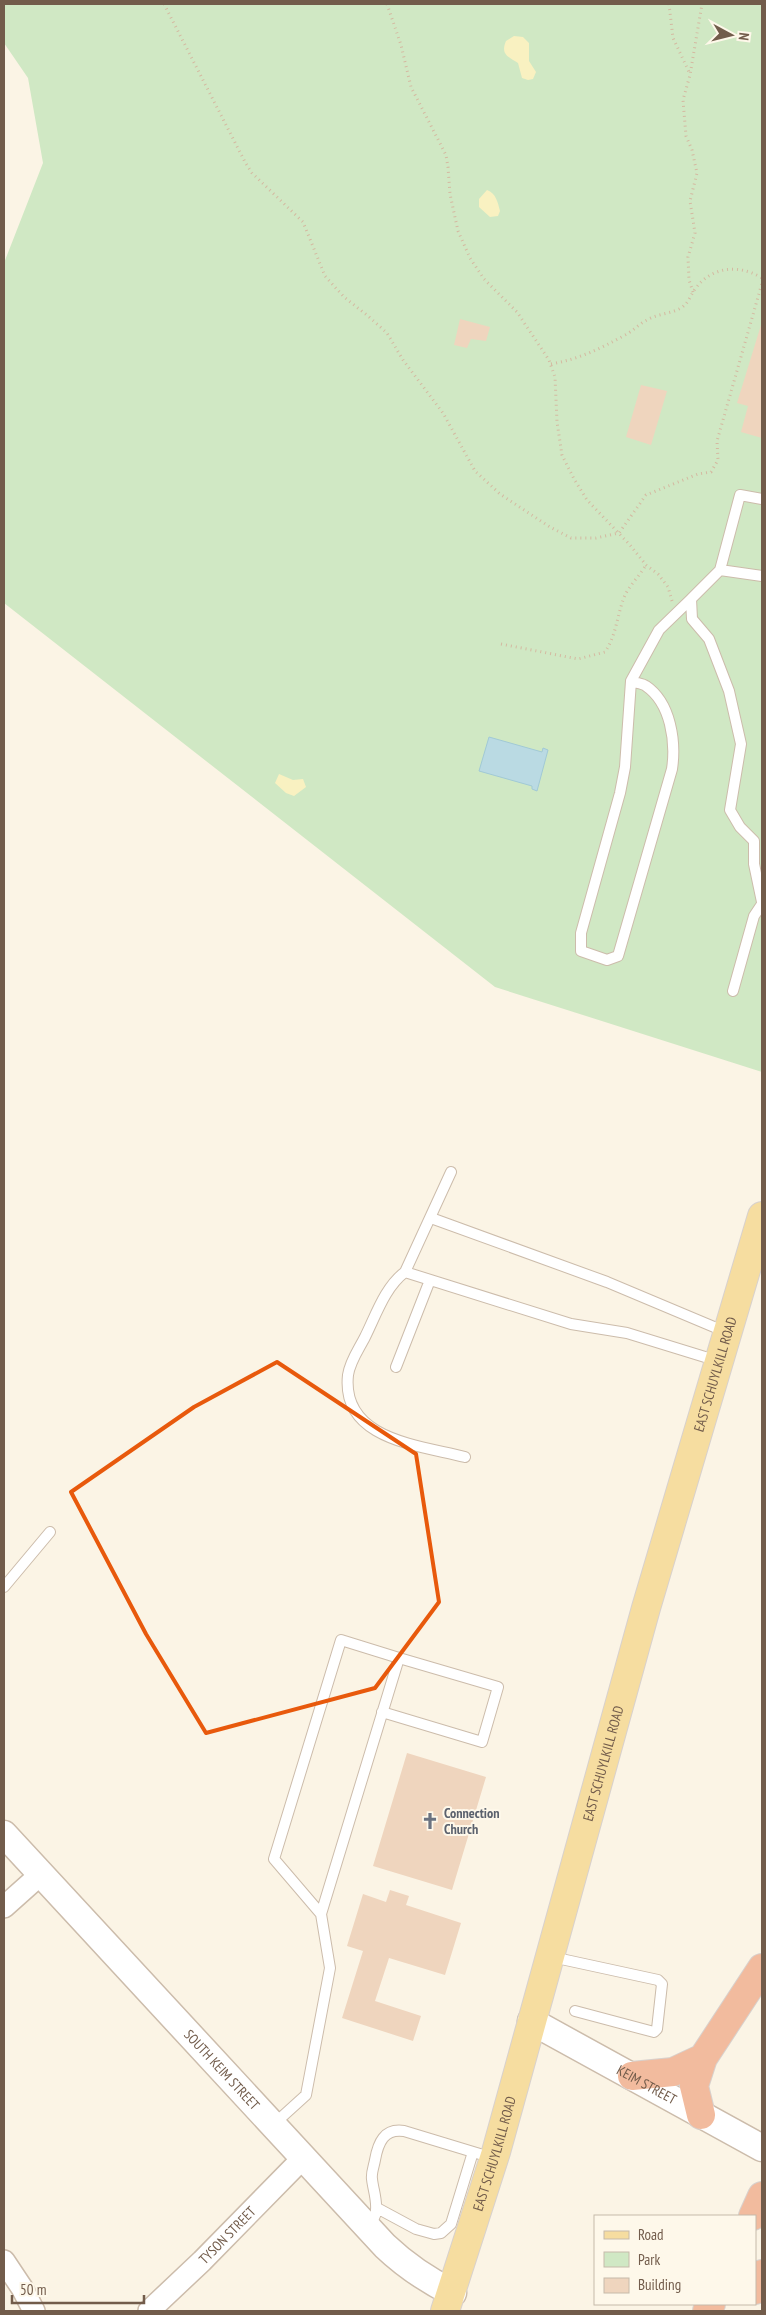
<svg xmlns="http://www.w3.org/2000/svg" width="766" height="2315" viewBox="0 0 766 2315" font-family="'PT Sans Narrow',sans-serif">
<rect width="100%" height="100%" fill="#fbf4e5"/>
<path fill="#d0e8c4" d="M 4,4 L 762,4 L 762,1072 L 495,987 L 4,603 L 4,263 L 43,163 L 28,78 L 4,43 Z"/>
<path fill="#f9f1c1" d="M 514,36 L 523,37 L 529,43 L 529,61 L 536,72 L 533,79 L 528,80 L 522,78 L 518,63 C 509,57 500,55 506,41 Z
M 487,190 C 496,193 498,203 500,211 L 498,216 L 490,217 L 479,207 L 479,199 Z
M 279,774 L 293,780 L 303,779 L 306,787 L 294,796 L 286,793 L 275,783 Z"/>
<path fill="#badae3" stroke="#a1c9d5" d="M 489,737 L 542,752 L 543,748 L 548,750 L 537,791 L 532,789 L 532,786 L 479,771 Z"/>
<path fill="#efd5be" d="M 460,319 L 490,327 L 486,341 L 471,339 L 467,348 L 454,345 Z
M 761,325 L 762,326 L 762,438 L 741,432 L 748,406 L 737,403 Z
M 641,385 L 667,391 L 651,445 L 626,437 Z
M 407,1753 L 486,1777 L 452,1890 L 373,1866 Z
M 390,1890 L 409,1896 L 406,1905 L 461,1923 L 445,1975 L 389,1958 L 375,2001 L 421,2016 L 413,2041 L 342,2018 L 363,1951 L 347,1946 L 363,1894 L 386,1902 Z"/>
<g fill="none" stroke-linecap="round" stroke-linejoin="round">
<g stroke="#ccbcab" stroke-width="12">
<path id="service" d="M 720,570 L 740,495 L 762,499
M 762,576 L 720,570 L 691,599 L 692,619 L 709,639 L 729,691 L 741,744 L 730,810 L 740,827 L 754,841 L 754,864 L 762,902
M 631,681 C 635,683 642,683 646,686 C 671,703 676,742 672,769 L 618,956 L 607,960 L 581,951 L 581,933 L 620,793 L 625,767 L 631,681 L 659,630 L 691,599
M 733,991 L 754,916 L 762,904
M 451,1172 L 405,1272 L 571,1324 L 627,1333 L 718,1361
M 431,1218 L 607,1282 L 726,1332
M 405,1272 C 385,1287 376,1315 365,1337 C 359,1349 350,1361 348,1375 C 341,1440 419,1445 465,1457
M 396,1367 L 430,1280
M 4,1587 L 50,1532
M 382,1712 L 482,1742 L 498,1687 L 399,1658
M 552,1957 L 658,1980 L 662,1984 L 657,2029 L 654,2032 L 575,2011
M 274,2124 L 306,2095 L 330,1968 L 321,1914 L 399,1658 L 341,1640 L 274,1859 L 321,1914
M 377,2208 L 416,2229 L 434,2234 L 441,2233 L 451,2224 L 473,2152
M 368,2227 C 372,2222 376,2217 376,2210 C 377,2199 373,2189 372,2179 C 371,2173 374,2166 375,2160 C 378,2143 384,2128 404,2131 L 493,2158"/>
</g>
<g stroke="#ccbcab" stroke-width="24">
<g id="minor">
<path d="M 4,1907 L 41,1874"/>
<path d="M 4,2261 L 22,2288 L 34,2311"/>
<path id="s1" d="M 149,2311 L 202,2261 L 304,2157"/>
</g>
</g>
<g stroke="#ccbcab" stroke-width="29">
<g id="tertiary">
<path id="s2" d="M 4,1834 L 385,2246 C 406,2266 427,2280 453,2293"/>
<path id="s3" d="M 531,2021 L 762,2148"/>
</g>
</g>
<g stroke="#d8d1cd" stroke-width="30">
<g id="primary">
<path id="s4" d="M 445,2311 L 496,2152 L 646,1608 L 762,1216"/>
</g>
</g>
<g stroke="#d8d1cd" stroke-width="30">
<path id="motorway" d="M 632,2076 L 673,2072 L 703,2058
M 701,2115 L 694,2086 L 703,2058 L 762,1968
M 753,2216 L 762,2196
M 755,2290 L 762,2274
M 707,2311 L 711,2304"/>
</g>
<path stroke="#d4b9a1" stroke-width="3" stroke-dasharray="1 4" stroke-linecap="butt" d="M 164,4 L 245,162 L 252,173 L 303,222 L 325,276 L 344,297 L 368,316 L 387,333 L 403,360 L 443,413 L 475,471 L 500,494 L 550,527 L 571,538 L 596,538 L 619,533 L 646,495 L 698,474 L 711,472 L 718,460 L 717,441 L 762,283
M 387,4 L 401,45 L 411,87 L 446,155 L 448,167 L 450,194 L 458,231 L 470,258 L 484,279 L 517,312 L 549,360 L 555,377 L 557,422 L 562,455 L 574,479 L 587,500 L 630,545 L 646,565 L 658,574 L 668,587 L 672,601
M 669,4 L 673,38 L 690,74
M 693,292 L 689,280 L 688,257 L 695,233 L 690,201 L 697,173 L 692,150 L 686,136 L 683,100 L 690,75 L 702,4
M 551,364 C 579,359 600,349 625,335 C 633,331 639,324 647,320 C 657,314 669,314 679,309 C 688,305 690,296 695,289 C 712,266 739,264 762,278
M 501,644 L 578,659 L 605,652 C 617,634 617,614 625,595 C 630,585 640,575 646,565"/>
<use href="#service" stroke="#fff" stroke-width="10"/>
<use href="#minor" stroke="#fff" stroke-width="21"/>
<use href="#tertiary" stroke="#fff" stroke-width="26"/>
<use href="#primary" stroke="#f6dda0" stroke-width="28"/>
<use href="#motorway" stroke="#f2bb9e" stroke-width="28"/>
</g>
<path fill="none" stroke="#e8590c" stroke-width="4" stroke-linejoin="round" d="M 277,1362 L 416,1454 L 439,1602 L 375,1688 L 206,1733 L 146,1634 L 71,1492 L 194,1407 Z"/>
<defs>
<g id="church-bare" transform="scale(1.35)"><path d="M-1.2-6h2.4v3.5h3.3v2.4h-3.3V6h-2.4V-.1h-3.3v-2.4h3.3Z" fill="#6b7280" stroke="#fef8ea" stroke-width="2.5" paint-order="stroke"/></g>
</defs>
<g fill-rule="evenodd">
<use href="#church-bare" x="430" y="1821"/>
</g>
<g text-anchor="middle" stroke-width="4" stroke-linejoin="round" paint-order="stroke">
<g font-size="14" fill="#725c4b" stroke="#fef8ea">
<text dy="5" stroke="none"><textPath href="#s4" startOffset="975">EAST SCHUYLKILL ROAD</textPath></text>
<text dy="5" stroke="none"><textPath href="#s4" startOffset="570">EAST SCHUYLKILL ROAD</textPath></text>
<text dy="5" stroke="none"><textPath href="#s2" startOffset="321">SOUTH KEIM STREET</textPath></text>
<text dy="5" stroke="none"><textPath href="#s3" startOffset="132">KEIM STREET</textPath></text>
<text dy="5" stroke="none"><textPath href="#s4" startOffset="165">EAST SCHUYLKILL ROAD</textPath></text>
<text dy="5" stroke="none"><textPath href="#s1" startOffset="109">TYSON STREET</textPath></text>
</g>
<g font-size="14" font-weight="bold" fill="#5b616d" stroke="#fef8ea" text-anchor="start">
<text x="444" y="1818">Connection<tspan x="444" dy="16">Church</tspan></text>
</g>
</g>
<rect width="766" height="2315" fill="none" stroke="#725c4b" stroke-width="10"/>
<rect x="594" y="2215" width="162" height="90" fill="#fef8ea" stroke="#c6baaa"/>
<rect x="604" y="2231" width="25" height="8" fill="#f6dda0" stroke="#c6baaa"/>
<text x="638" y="2240" font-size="15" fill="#725c4b">Road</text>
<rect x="604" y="2252" width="25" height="15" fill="#d0e8c4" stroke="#c6baaa"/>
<text x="638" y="2265" font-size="15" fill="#725c4b">Park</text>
<rect x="604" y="2278" width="25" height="15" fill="#efd5be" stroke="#c6baaa"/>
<text x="638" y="2290" font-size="15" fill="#725c4b">Building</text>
<g transform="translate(731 35) rotate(97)" stroke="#fef8ea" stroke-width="4" paint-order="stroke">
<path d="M0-4L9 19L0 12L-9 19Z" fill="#725c4b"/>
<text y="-8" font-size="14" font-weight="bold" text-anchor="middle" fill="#725c4b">N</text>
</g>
<path d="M12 2295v8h132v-8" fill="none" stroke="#725c4b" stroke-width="2.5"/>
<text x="20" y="2295" font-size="15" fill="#725c4b" stroke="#fef8ea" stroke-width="4" paint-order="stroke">50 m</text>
</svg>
